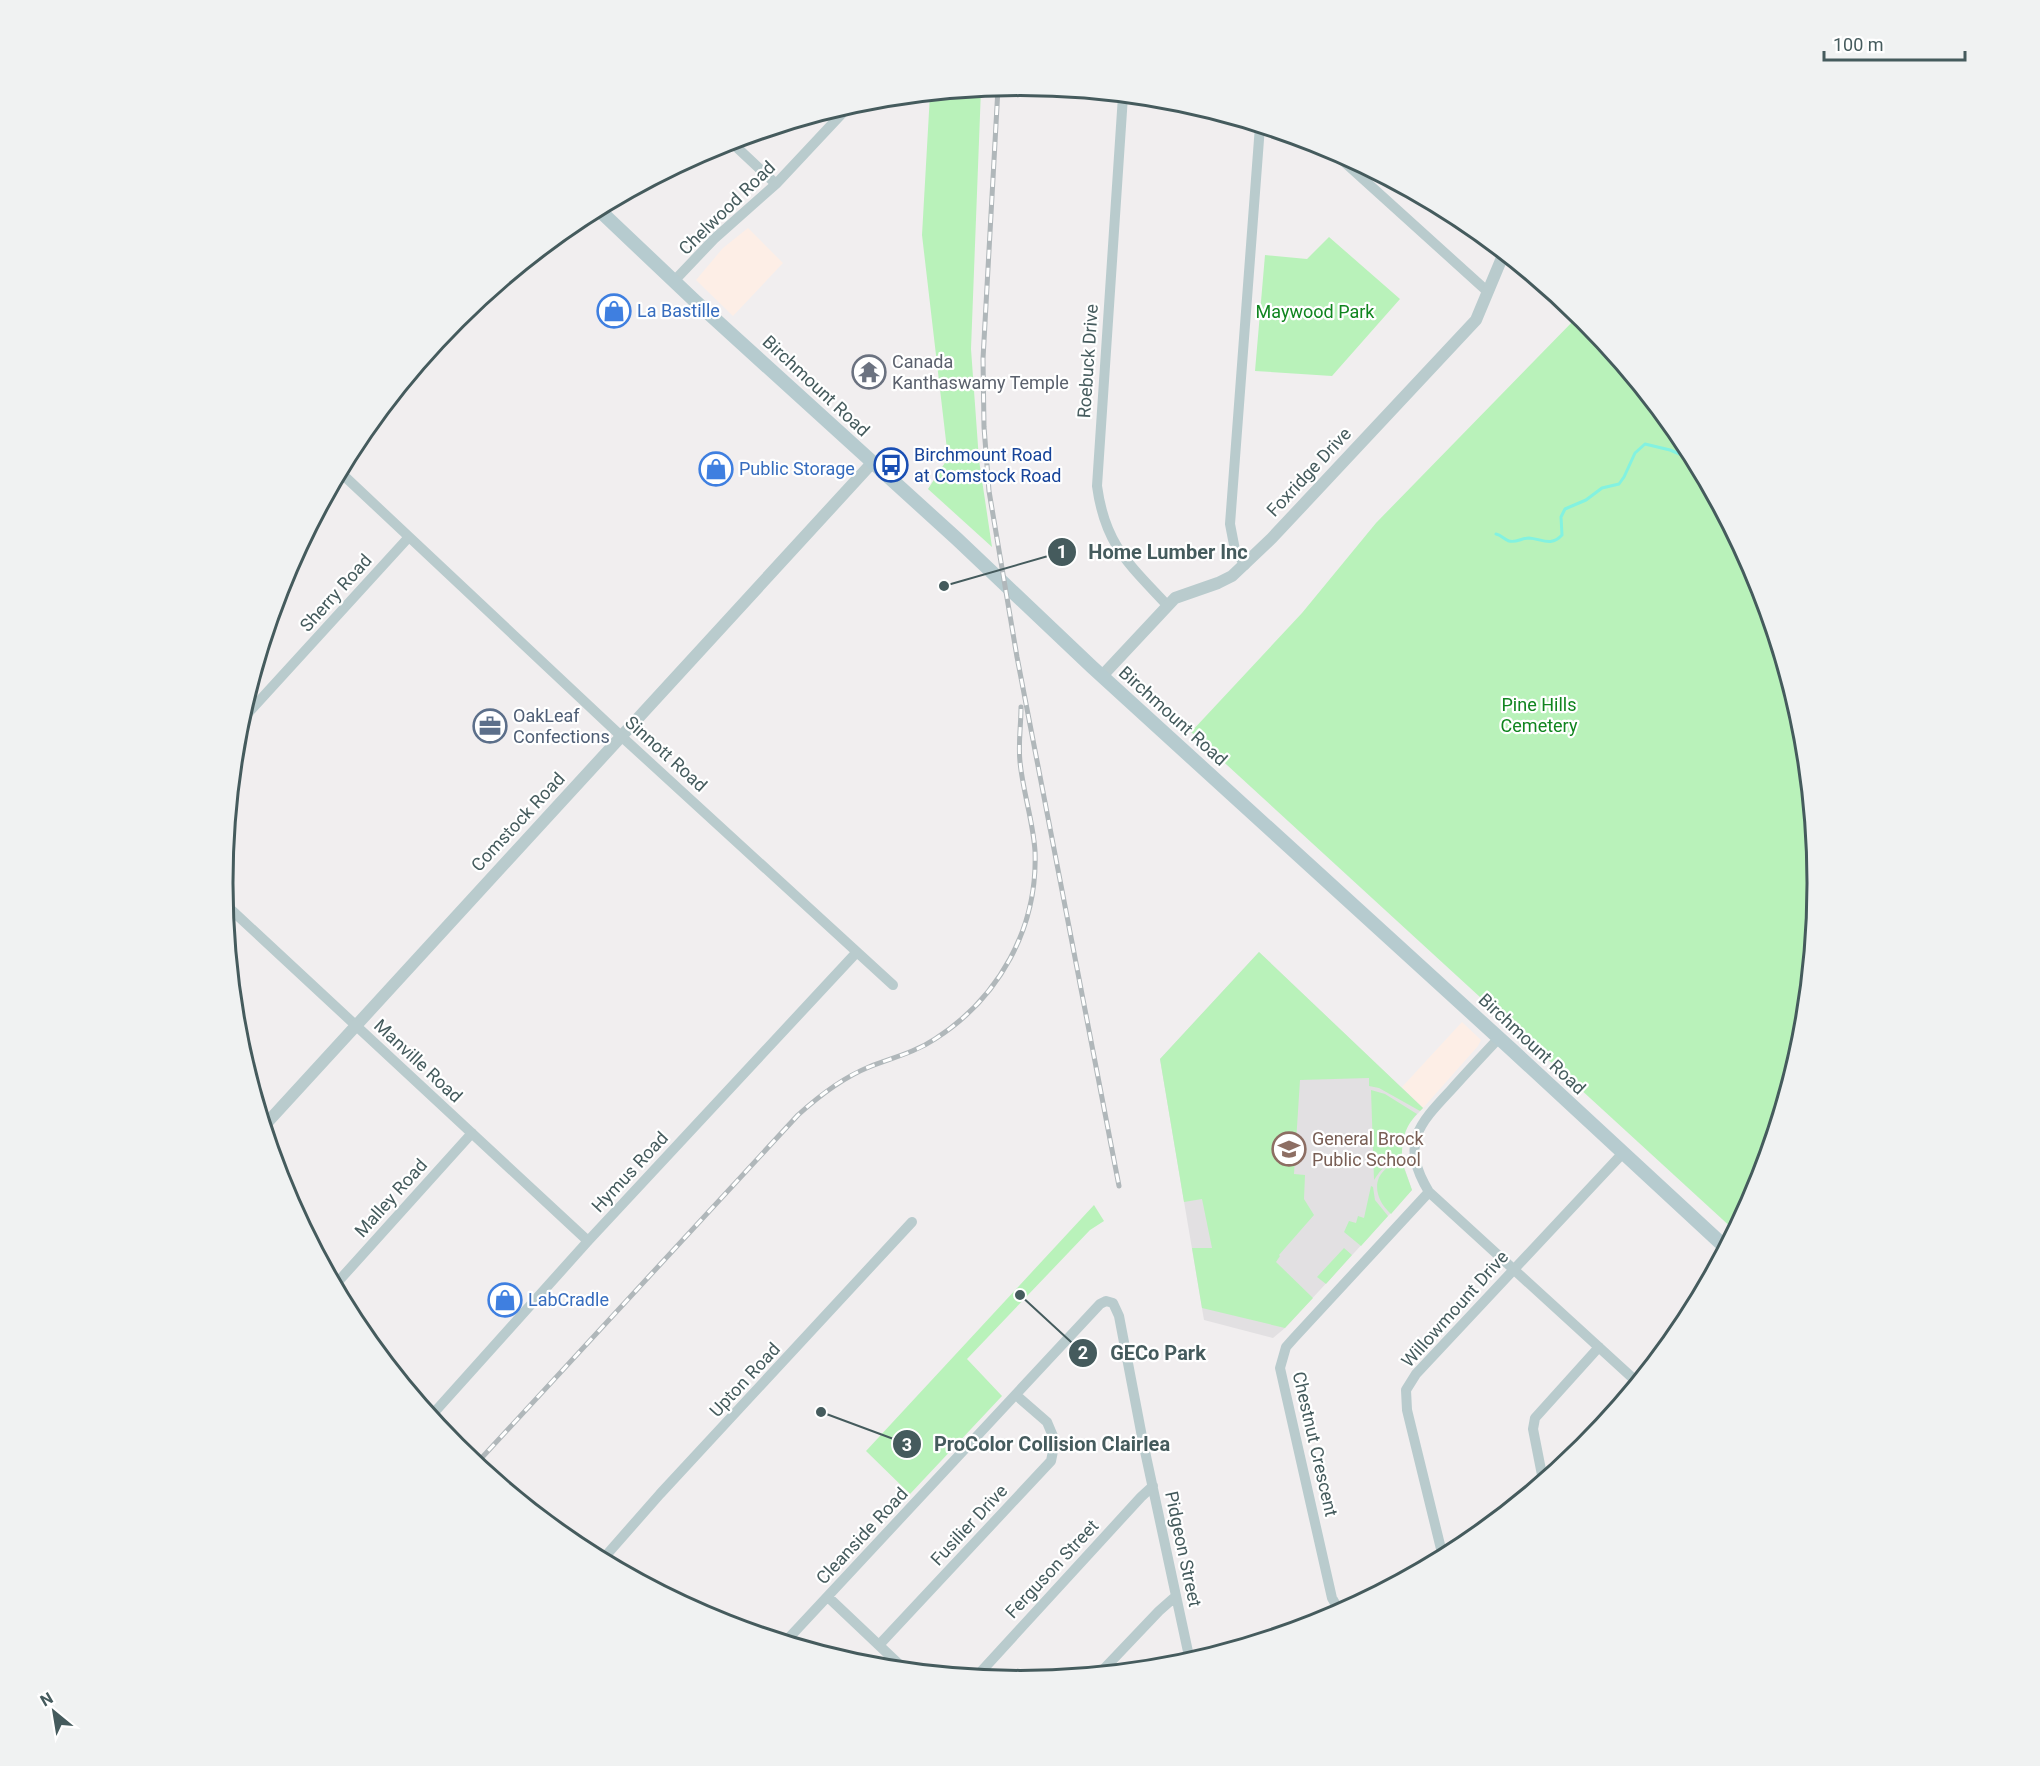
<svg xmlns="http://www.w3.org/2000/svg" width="2040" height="1766" viewBox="0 0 2040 1766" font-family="Roboto,sans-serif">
<rect width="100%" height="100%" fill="#f1eeef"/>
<path fill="#fdeee6" d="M 748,228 L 783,263 L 733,316 L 696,280 L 723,248 Z
M 1462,1022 L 1481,1040 L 1478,1046 L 1423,1108 L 1402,1087 Z"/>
<path fill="#e2e0e2" d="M 1259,952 L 1423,1108 L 1409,1123 L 1402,1138 L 1402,1161 L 1412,1190 L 1285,1328 L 1273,1338 L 1204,1320 L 1160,1059 Z"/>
<path fill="#b9f2ba" d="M 981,89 L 971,349 L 979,460 L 992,547 L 928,489 L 948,458 L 922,235 L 930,94 Z
M 1329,237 L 1400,299 L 1332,376 L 1255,371 L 1265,255 L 1307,259 Z
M 1579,315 L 1683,440 L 1757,578 L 1802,728 L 1817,883 L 1802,1039 L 1757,1188 L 1734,1230 L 1191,732 L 1302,613 L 1376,523 Z
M 1259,952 L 1423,1108 L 1420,1111 L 1379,1088 L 1369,1086 L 1369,1078 L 1300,1080 L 1294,1174 L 1305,1175 L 1304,1199 L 1314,1215 L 1279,1255 L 1280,1256 L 1276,1262 L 1313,1298 L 1285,1328 L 1202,1308 L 1192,1248 L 1212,1248 L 1202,1199 L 1184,1202 L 1160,1059 Z
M 1371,1090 L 1385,1094 L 1417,1114 C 1404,1128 1402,1140 1402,1159 C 1387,1162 1382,1168 1374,1180 Z
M 1402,1162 L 1412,1190 L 1391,1214 C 1370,1195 1372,1168 1402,1162 Z
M 1371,1186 L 1373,1187 L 1375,1200 L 1388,1216 L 1361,1246 L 1344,1232 L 1349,1221 L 1356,1223 L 1358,1216 L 1364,1218 Z
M 1094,1205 L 1104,1221 L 1090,1230 L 967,1359 L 1002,1396 L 910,1494 L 866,1451 Z
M 1344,1248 L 1352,1255 L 1326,1284 L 1317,1277 Z"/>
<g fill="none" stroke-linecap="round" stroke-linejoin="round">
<path stroke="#83f2e0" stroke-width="3" d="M 1496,534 C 1501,535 1504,539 1509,541 C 1516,543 1522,538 1529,538 C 1542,539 1551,547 1562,535 L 1561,517 L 1565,509 L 1586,500 L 1602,488 L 1619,484 L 1624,477 L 1635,453 L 1645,444 L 1670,450 L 1694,460"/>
<path stroke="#b9cbcd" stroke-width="10" d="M 1123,96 L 1097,486 C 1105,545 1129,564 1167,605
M 730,141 L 776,184
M 1331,150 L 1488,292
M 675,280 L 714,239 L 776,184 L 850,105
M 340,472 L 621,736 L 893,985
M 1245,565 L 1235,550 L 1230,524 L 1260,126
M 239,723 L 408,538
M 225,904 L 588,1241
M 1499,1038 C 1483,1055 1467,1072 1451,1090 C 1418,1125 1400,1144 1429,1192 L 1637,1382
M 335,1285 L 472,1133
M 431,1416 L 588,1241 L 856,953
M 1543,1480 L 1533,1429 L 1535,1418 L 1599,1347
M 1443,1557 L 1407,1410 L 1406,1390 L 1416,1374 L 1623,1153
M 602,1560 L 660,1494 L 912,1222
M 828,1597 L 904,1669
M 1340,1612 L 1332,1598 L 1280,1368 L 1286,1347 L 1294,1338 L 1429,1192
M 786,1641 L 1100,1304 L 1106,1301 L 1113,1303 L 1119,1316 L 1143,1442 L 1190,1661
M 879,1645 L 1051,1461 L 1055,1441 L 1047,1422 L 1016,1395
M 1100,1673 L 1159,1611 L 1176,1596
M 977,1676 L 1141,1497 L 1153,1486"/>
<path stroke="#b9cbcd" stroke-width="12" d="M 1102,676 L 1175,598 L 1218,583 L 1232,576 L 1272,538 L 1476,320 L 1504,253
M 264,1126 L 872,463"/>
<path stroke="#b6cbcf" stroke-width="14" d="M 598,209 L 695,301 L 957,539 L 1092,667 L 1511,1049 L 1725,1247"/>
<g stroke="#b0b7ba" stroke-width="5">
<path id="rail" d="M 998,88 L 983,359 L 984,427 L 989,491 L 1017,657 L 1119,1186
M 476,1464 L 798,1115 C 819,1096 842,1078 869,1067 C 891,1058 914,1053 935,1039 C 999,998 1038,928 1035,851 C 1033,821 1023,792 1020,762 C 1018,744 1021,726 1021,707"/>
</g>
<use href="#rail" stroke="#fff" stroke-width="3" stroke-dasharray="9" stroke-linecap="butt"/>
</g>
<defs>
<g id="shop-ring" transform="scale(1.725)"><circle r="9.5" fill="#fff" stroke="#3f7fe0" stroke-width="1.5"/><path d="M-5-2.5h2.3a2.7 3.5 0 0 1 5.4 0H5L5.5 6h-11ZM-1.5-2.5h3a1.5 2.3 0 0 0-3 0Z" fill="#3f7fe0"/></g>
<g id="temple-ring" transform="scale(1.725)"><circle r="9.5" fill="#fff" stroke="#6b7280" stroke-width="1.5"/><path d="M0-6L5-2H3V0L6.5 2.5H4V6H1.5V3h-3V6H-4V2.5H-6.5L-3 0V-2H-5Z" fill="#6b7280"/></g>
<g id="bus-ring" transform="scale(1.725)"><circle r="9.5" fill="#fff" stroke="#1a4fb4" stroke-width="1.5"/><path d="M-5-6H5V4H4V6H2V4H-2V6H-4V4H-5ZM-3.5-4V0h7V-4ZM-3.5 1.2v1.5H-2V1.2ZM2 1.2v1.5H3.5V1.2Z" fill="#1a4fb4"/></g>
<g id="office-ring" transform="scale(1.725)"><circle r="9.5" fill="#fff" stroke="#5c6f8a" stroke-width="1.5"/><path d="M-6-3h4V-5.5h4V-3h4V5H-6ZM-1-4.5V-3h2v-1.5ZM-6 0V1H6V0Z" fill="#5c6f8a"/></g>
<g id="school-ring" transform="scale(1.725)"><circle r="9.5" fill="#fff" stroke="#8d6e63" stroke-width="1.5"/><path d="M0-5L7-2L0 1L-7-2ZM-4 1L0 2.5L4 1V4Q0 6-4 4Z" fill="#8d6e63"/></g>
</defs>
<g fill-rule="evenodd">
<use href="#shop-ring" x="614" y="311"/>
<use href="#temple-ring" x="869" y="372"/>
<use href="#bus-ring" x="891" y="465"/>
<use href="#shop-ring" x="716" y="469"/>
<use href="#office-ring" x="490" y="726"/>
<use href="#school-ring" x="1289" y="1149"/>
<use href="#shop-ring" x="505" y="1300"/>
</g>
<g text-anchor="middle" stroke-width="4.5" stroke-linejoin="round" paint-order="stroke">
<g font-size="18" fill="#455b5d" stroke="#fff">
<text transform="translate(727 208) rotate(-44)" y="6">Chelwood Road</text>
<text transform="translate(1088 361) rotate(-86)" y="6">Roebuck Drive</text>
<text transform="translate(816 386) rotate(43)" y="6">Birchmount Road</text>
<text transform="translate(1309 472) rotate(-47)" y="6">Foxridge Drive</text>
<text transform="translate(336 593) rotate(-48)" y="6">Sherry Road</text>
<text transform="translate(1173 716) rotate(42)" y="6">Birchmount Road</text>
<text transform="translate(666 754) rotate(42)" y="6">Sinnott Road</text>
<text transform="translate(518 822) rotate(-47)" y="6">Comstock Road</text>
<text transform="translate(1532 1044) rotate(43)" y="6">Birchmount Road</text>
<text transform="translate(418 1061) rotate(43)" y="6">Manville Road</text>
<text transform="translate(630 1172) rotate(-47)" y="6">Hymus Road</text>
<text transform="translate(391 1198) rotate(-48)" y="6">Malley Road</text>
<text transform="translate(1455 1309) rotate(-48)" y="6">Willowmount Drive</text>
<text transform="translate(745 1380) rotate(-47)" y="6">Upton Road</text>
<text transform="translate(1315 1444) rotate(77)" y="6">Chestnut Crescent</text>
<text transform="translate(969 1525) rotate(-47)" y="6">Fusilier Drive</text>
<text transform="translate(862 1536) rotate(-47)" y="6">Cleanside Road</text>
<text transform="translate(1183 1549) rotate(78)" y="6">Pidgeon Street</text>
<text transform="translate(1052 1569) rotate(-47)" y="6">Ferguson Street</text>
</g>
<g font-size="18" fill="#366cbe" stroke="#fff" text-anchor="start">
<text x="637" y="317">La Bastille</text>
<text x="739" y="475">Public Storage</text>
<text x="528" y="1306">LabCradle</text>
</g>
<g font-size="18" fill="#10851f" stroke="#fff">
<text x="1315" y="318">Maywood Park</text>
<text x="1539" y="711">Pine Hills<tspan x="1539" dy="21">Cemetery</tspan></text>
</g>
<g font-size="18" fill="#5b616d" stroke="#fff" text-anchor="start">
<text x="892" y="368">Canada<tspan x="892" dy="21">Kanthaswamy Temple</tspan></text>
</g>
<g font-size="18" fill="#164399" stroke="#fff" text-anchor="start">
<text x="914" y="461">Birchmount Road<tspan x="914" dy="21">at Comstock Road</tspan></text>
</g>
<g font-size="18" fill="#4e5e75" stroke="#fff" text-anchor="start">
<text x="513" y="722">OakLeaf<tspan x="513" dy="21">Confections</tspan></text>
</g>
<g font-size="18" fill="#785e54" stroke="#fff" text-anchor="start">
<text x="1312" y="1145">General Brock<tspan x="1312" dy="21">Public School</tspan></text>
</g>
</g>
<path d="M0 0H2040V1766H0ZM233 883a787 787 0 1 1 1574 0a787 787 0 1 1-1574 0Z" fill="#f0f2f2" fill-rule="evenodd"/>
<path fill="none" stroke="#455b5d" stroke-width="3" d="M233 883a787 787 0 1 1 1574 0a787 787 0 1 1-1574 0Z"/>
<path fill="none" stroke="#455b5d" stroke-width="2" d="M944 586L1062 552M1020 1295L1083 1353M821 1412L907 1444"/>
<g fill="#455b5d" stroke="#fff" stroke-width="2">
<circle cx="944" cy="586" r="6"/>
<circle cx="1020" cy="1295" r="6"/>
<circle cx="821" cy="1412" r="6"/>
<circle cx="1062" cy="552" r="15"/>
<circle cx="1083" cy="1353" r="15"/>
<circle cx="907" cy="1444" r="15"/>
</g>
<g font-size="18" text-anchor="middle" font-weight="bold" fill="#fff">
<text x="1062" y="558">1</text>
<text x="1083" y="1359">2</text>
<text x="907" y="1451">3</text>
</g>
<g font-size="20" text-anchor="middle" font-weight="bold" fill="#455b5d" stroke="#fff" stroke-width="4.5" stroke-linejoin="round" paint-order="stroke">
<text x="1168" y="559">Home Lumber Inc</text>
<text x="1158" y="1360">GECo Park</text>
<text x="1052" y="1451">ProColor Collision Clairlea</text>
</g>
<g transform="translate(54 1712) rotate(330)" stroke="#ffffff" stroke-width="4.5" paint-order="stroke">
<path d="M0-4.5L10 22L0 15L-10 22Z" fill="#455b5d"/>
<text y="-9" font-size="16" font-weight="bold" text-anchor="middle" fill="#455b5d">N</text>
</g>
<path d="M1824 51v9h141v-9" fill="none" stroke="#455b5d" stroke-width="3"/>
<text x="1833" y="51" font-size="18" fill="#455b5d" stroke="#ffffff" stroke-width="4.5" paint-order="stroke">100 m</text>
</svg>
